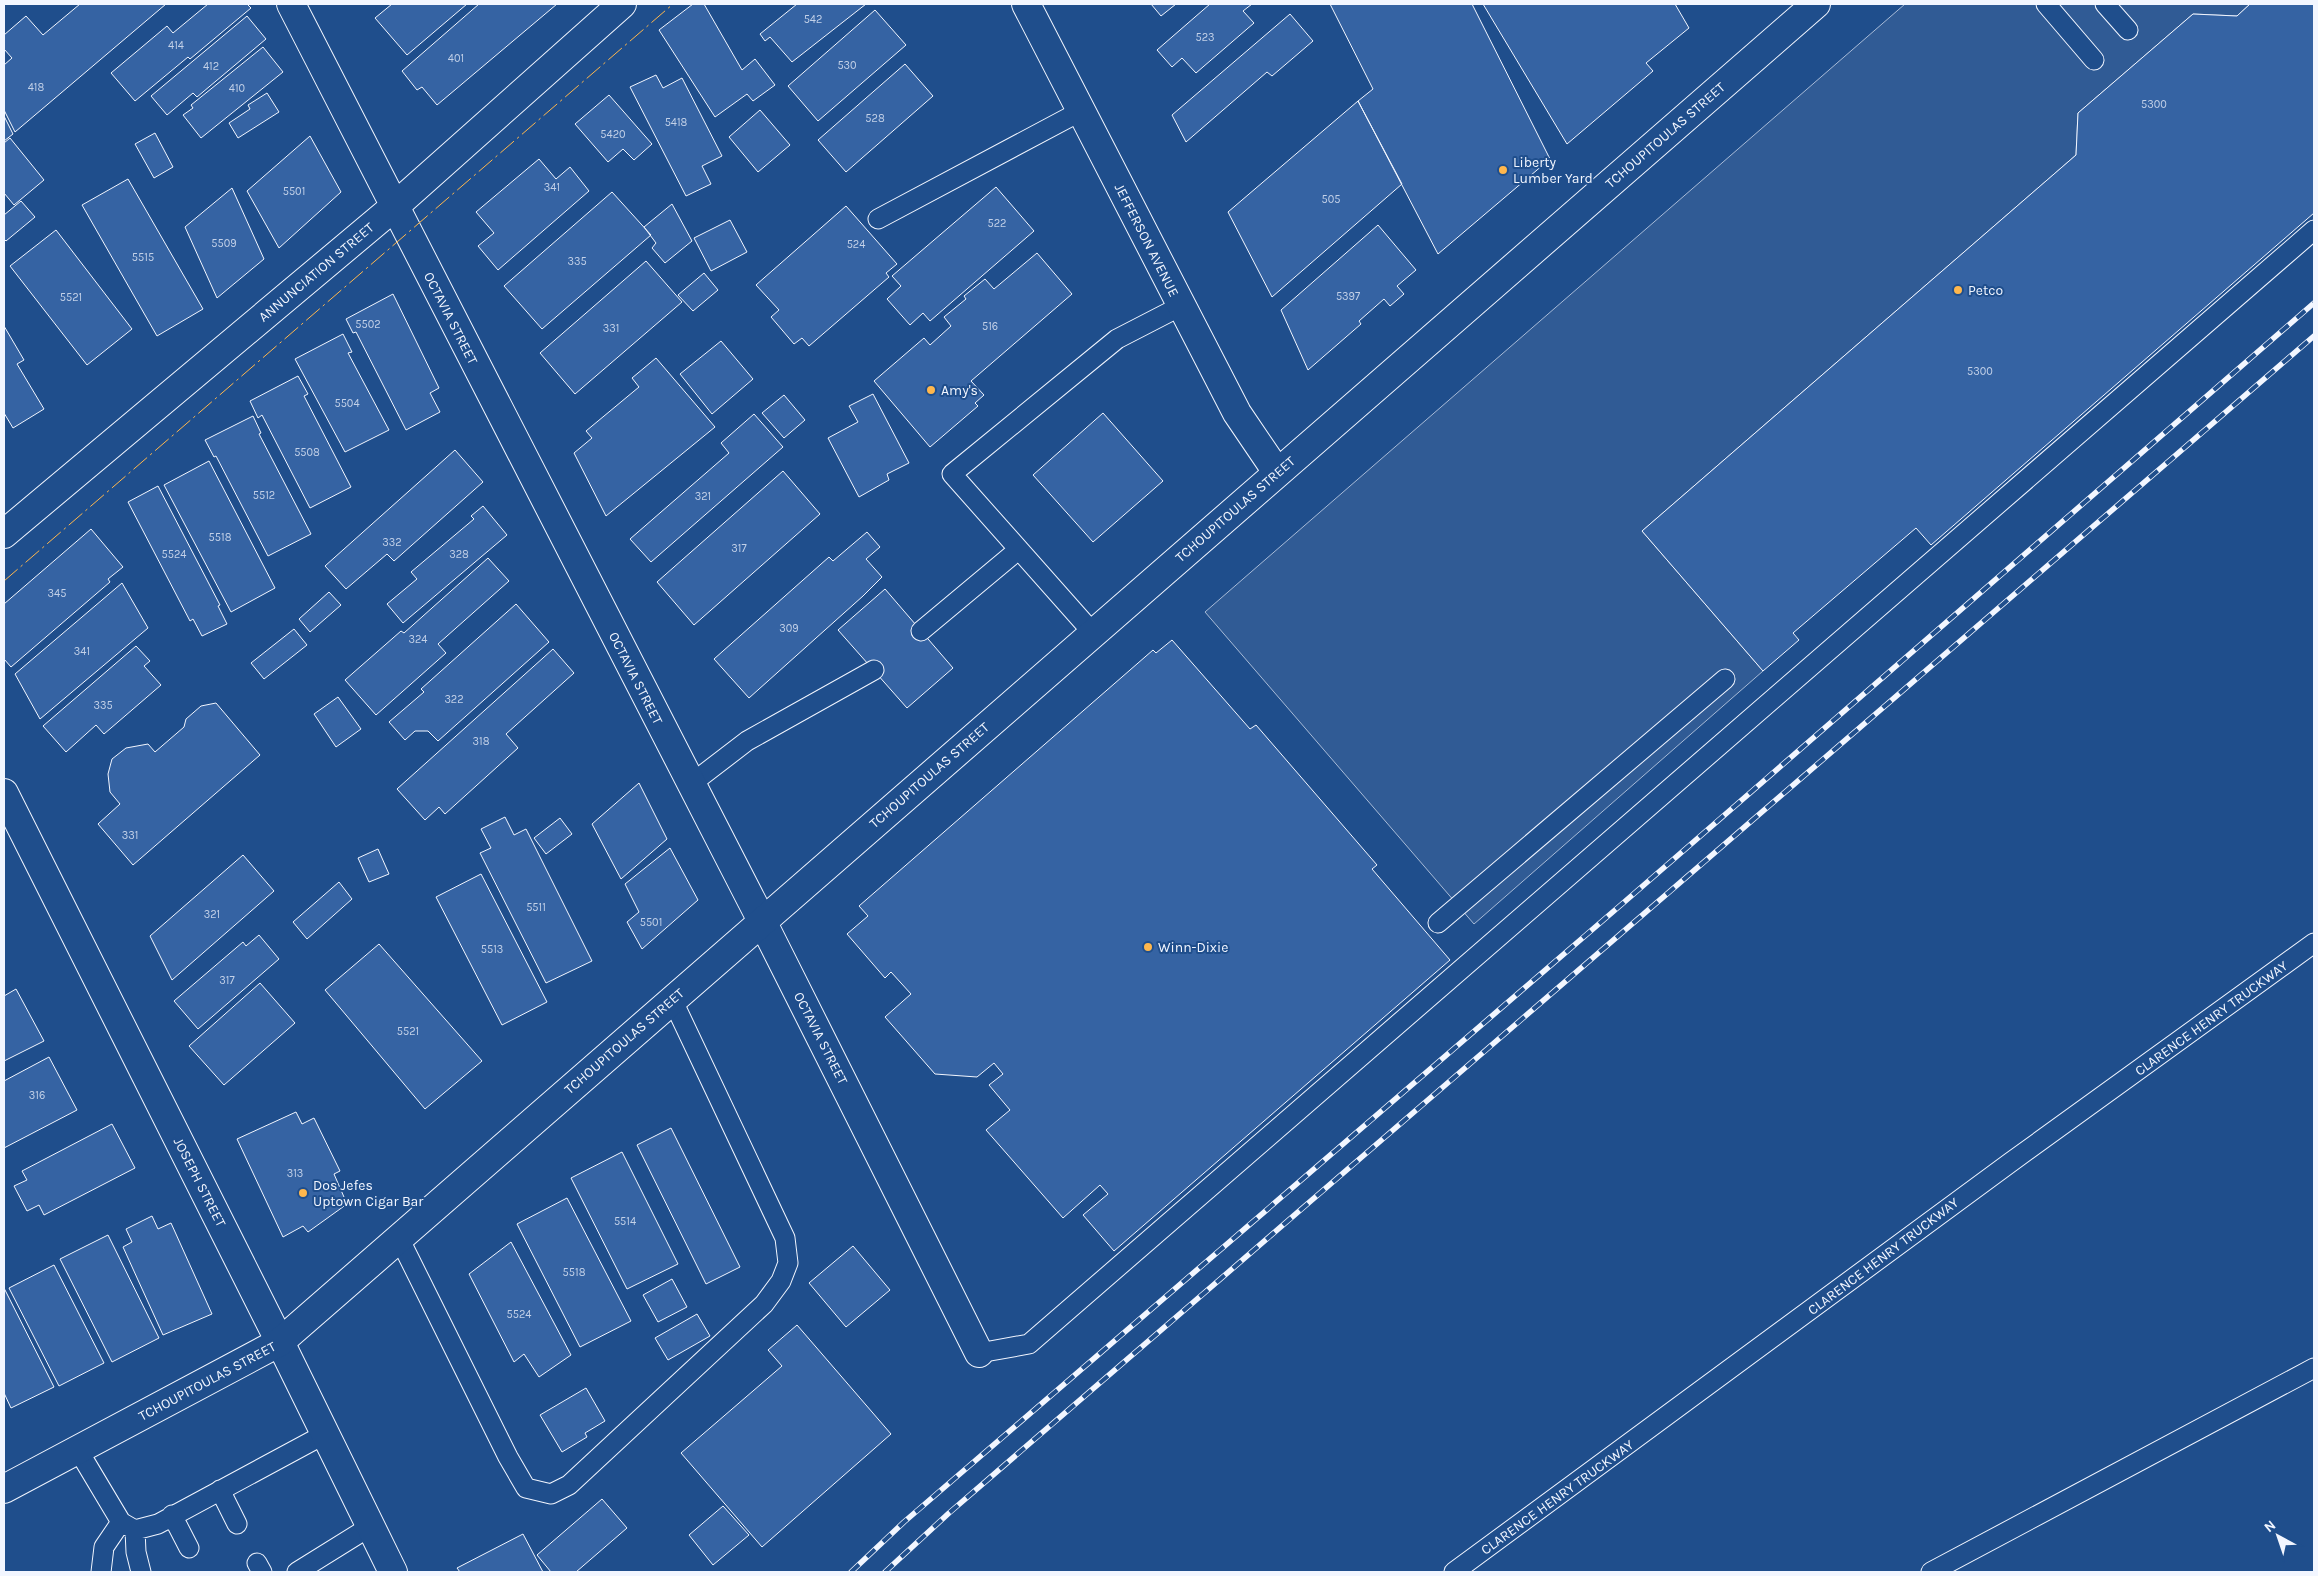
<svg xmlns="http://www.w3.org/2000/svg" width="2318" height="1576" viewBox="0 0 2318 1576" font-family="Karla,sans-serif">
<rect width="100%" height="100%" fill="#1f4e8c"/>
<path fill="#305b95" stroke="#a8bbd7" d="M 1905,4 L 2250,4 L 2237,16 L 2193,14 L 2078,113 L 2076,155 L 1642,531 L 1763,671 L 1474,924 L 1205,612 Z"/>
<path fill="#3563a3" stroke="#f2f6ff" d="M 80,4 L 166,4 L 15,132 L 4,110 L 4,65 L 12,58 L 4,49 L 4,35 L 26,16 L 43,35 Z
M 208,4 L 247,4 L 251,8 L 190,59 L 188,57 L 135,101 L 111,73 L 167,26 L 173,33 Z
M 392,4 L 467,4 L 407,55 L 375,18 Z
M 479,4 L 557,4 L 437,105 L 422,87 L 417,90 L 402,71 Z
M 693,4 L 704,4 L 742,70 L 755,59 L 775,85 L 753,101 L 747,94 L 715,117 L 659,30 Z
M 797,4 L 866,4 L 792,62 L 770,37 L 765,41 L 760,34 Z
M 1151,4 L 1176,4 L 1161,16 Z
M 1210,4 L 1252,4 L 1243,11 L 1254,23 L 1196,73 L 1182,58 L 1172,67 L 1157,50 Z
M 1330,4 L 1472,4 L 1550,159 L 1438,254 L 1358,101 L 1373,89 Z
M 1483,4 L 1675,4 L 1689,28 L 1646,63 L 1653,71 L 1567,144 Z
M 2250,4 L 2314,4 L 2314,213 L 1931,545 L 1916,528 L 1793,633 L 1799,640 L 1763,671 L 1642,531 L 2076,155 L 2078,113 L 2193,14 L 2237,16 Z
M 875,10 L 906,45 L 818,121 L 788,86 Z
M 1290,14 L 1313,41 L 1272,76 L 1267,72 L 1186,142 L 1172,115 Z
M 247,16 L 266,39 L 197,97 L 193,93 L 167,115 L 151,96 Z
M 263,47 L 283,72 L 201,138 L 183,115 L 193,108 L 191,105 Z
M 905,64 L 933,96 L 846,172 L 818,140 Z
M 656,75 L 663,88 L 682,78 L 722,156 L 702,166 L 711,184 L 686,196 L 630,87 Z
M 267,93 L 279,112 L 238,138 L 229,123 L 250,109 L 248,105 Z
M 609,95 L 652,144 L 634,160 L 623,149 L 608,162 L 575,124 Z
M 1358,101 L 1402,184 L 1272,297 L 1228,212 Z
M 760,110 L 790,145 L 758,172 L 729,137 Z
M 4,116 L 13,134 L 4,141 Z
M 155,133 L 173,167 L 154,178 L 135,144 Z
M 310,136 L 341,192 L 279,248 L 247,191 Z
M 10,138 L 44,180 L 14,205 L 4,193 L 4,143 Z
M 539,159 L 556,179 L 570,167 L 589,191 L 498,270 L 478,246 L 494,233 L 476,212 Z
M 128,179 L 203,309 L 157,336 L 82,205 Z
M 996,187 L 1034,231 L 930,321 L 923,313 L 910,325 L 887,299 L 901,286 L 892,276 Z
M 232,188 L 264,259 L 217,298 L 185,227 Z
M 612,192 L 651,235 L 542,329 L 504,286 Z
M 21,201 L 35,217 L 6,241 L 4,239 L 4,215 Z
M 672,204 L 692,241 L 665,263 L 652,248 L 656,243 L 644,227 Z
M 846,206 L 897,264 L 886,273 L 889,277 L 809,346 L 802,338 L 794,344 L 771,317 L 779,310 L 756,285 Z
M 730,220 L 747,252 L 711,271 L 694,238 Z
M 1378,225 L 1416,270 L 1397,286 L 1404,294 L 1390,306 L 1384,299 L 1359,321 L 1361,324 L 1308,370 L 1281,310 Z
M 56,230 L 132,329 L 87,365 L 10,266 Z
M 1037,253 L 1072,294 L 971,381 L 984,395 L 975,403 L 978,406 L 930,447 L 874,381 L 924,338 L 930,345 L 951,326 L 944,317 L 966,299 L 964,296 L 985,279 L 994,289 Z
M 646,261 L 682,302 L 575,394 L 540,353 Z
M 704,273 L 718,290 L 693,311 L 678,295 Z
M 393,294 L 439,388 L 430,393 L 440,412 L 406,430 L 356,332 L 353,333 L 346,319 Z
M 4,326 L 24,360 L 17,364 L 44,409 L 13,428 L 4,413 Z
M 343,334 L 352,352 L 348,353 L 389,430 L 345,452 L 295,359 Z
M 721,341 L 753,379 L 712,414 L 680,374 Z
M 656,358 L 715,427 L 606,516 L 574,453 L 592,438 L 586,431 L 639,387 L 632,378 Z
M 298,376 L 308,394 L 304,396 L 351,487 L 310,508 L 262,415 L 258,418 L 250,401 Z
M 873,394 L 909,463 L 887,474 L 889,480 L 859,497 L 828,438 L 858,422 L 849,406 Z
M 784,395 L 805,420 L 784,438 L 762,413 Z
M 1103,413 L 1163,481 L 1093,542 L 1033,475 Z
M 754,414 L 783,447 L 651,562 L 630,539 L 729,453 L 721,443 Z
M 253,416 L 261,433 L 259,434 L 311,534 L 268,556 L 216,456 L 214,457 L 205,440 Z
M 455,450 L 483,482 L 394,561 L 387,554 L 346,589 L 325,566 Z
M 209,461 L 275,588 L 231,612 L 164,485 Z
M 783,471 L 820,514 L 694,625 L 657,582 Z
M 158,486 L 220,605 L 218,606 L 227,624 L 202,636 L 193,619 L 190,621 L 128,502 Z
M 483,506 L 507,535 L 403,623 L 387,604 L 417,579 L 411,572 L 474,519 L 471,516 Z
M 91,529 L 123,567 L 108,579 L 110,582 L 11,667 L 4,659 L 4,604 Z
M 867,532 L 880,547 L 866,559 L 882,577 L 863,596 L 749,698 L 714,659 L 829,557 L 833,561 Z
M 488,558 L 509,581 L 438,644 L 446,653 L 376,715 L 345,680 L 401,631 L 404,633 Z
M 122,583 L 148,628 L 40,719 L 15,674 Z
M 885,589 L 953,668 L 907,708 L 838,630 Z
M 329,592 L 341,605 L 310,632 L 299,619 Z
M 516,604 L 549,642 L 438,741 L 428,731 L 415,731 L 405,740 L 389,722 L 424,692 L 421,689 Z
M 294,629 L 307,645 L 264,679 L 251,663 Z
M 1172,640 L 1250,729 L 1256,725 L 1377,865 L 1372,869 L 1450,960 L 1114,1251 L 1083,1215 L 1108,1194 L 1100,1185 L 1063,1218 L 986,1130 L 1010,1110 L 989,1085 L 1003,1074 L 994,1063 L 977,1077 L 935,1074 L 885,1017 L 911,994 L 891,972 L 885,978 L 847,934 L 868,916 L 859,906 L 1153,650 L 1156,653 Z
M 136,646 L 150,661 L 144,666 L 161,685 L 104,734 L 96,725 L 66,752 L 43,726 Z
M 553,649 L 574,673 L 506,734 L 518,748 L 445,814 L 439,807 L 425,820 L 397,789 Z
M 338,697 L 361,729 L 336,747 L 314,714 Z
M 216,703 L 260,755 L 133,865 L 98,824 L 120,804 L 110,792 L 108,774 L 112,759 L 126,748 L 148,744 L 155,752 L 184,727 L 186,719 L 201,706 Z
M 639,783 L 667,839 L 621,879 L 592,824 Z
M 505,817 L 514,835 L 526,829 L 592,961 L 546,983 L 480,853 L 491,848 L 481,829 Z
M 560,818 L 572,834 L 546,854 L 534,838 Z
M 670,848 L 698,900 L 642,949 L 627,922 L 639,912 L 625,884 Z
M 378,849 L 389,874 L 369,882 L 358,858 Z
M 243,855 L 274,891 L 172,980 L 150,936 Z
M 481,874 L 547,1002 L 502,1025 L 436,897 Z
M 339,882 L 352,899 L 307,939 L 293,922 Z
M 259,935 L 279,959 L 198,1029 L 174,1001 L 243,942 L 246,946 Z
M 379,944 L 482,1061 L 425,1109 L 325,990 Z
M 260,983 L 295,1023 L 224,1085 L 189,1046 Z
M 16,989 L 44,1041 L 4,1061 L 4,996 Z
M 49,1057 L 77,1110 L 4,1148 L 4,1081 Z
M 296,1112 L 302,1124 L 314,1118 L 340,1171 L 334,1174 L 347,1204 L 308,1232 L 303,1226 L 283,1237 L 237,1139 Z
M 112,1124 L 135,1168 L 44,1215 L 39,1205 L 27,1211 L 14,1186 L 27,1180 L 22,1171 Z
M 671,1128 L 740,1267 L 706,1284 L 637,1145 Z
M 622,1152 L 678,1264 L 627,1289 L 571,1178 Z
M 567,1198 L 631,1321 L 580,1347 L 517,1224 Z
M 152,1216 L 158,1229 L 171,1223 L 212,1314 L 163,1335 L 123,1247 L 132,1242 L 126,1229 Z
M 108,1235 L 159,1338 L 112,1362 L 60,1259 Z
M 511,1242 L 571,1355 L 539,1377 L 524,1354 L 514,1362 L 469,1274 Z
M 853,1246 L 890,1290 L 846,1327 L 809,1283 Z
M 54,1265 L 104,1363 L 59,1386 L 9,1288 Z
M 672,1279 L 687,1307 L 658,1322 L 643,1295 Z
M 4,1288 L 54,1387 L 11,1408 L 4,1393 Z
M 697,1314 L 710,1336 L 668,1360 L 655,1338 Z
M 797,1325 L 891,1434 L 762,1547 L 681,1453 L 782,1366 L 768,1350 Z
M 586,1388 L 605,1421 L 585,1433 L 587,1437 L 562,1452 L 540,1415 Z
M 602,1499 L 627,1528 L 576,1572 L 551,1572 L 537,1555 Z
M 723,1506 L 749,1535 L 713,1565 L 689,1535 Z
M 523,1534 L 543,1572 L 460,1572 L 457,1568 Z"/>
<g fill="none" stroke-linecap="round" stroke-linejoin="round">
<g stroke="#f2f6ff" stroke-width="21">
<path id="lane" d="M 2046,4 L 2094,60
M 2105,4 L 2128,30
M 878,219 L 1081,111
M 921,631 L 1018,550
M 1093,633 L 952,474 L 1117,339 L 1181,306
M 691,784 L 747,741 L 874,670
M 1438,923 L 1725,679
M 399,1238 L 508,1457 L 526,1488 L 551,1494 L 569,1485 L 764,1304 L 781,1281 L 788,1263 L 785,1238 L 672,999
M 979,1353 L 1029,1344 L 2314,230
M 78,1450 L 121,1522 L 135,1530 L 158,1524 L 325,1434
M 220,1490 L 237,1524
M 172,1515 L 189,1548
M 135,1530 L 136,1552 L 141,1572
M 257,1563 L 262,1572
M 101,1572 L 104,1547 L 121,1522
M 297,1572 L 371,1526
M 1454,1572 L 2011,1162 L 2314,943
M 1931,1572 L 2314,1368"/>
</g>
<g stroke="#f2f6ff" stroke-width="30">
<path id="street" d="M 291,4 L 762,921 L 979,1353
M 4,534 L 394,207 L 622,4
M 4,793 L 280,1342 L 393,1572"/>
</g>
<g stroke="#f2f6ff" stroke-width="30">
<path id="secondary" d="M 1026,4 L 1237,413 L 1277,472
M 4,1489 L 280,1342 L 1816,4"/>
</g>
<use href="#lane" stroke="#1f4e8c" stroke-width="19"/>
<use href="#street" stroke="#1f4e8c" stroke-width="28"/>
<use href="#secondary" stroke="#1f4e8c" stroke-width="28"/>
<g stroke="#f2f6ff" stroke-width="5.5">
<path id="rail" d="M 851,1572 L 904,1522 L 1622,904 L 2314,303
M 885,1572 L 949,1513 L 2314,336"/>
</g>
<use href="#rail" stroke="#1f4e8c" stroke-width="4" stroke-dasharray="11" stroke-linecap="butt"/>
<path stroke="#ffb74d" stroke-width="1" stroke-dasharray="18 4 2.5 4" stroke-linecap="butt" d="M 4,581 L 673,4"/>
</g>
<g fill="#ffb74d" stroke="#1f4e8c" stroke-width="2">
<circle cx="1503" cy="170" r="5"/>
<circle cx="1958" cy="290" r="5"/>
<circle cx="931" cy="390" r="5"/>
<circle cx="1148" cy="947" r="5"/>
<circle cx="303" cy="1193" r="5"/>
</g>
<g text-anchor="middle" stroke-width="4" stroke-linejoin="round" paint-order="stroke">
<g font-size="11" fill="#c3d1e8">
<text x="813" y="23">542</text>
<text x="1205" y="41">523</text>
<text x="176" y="49">414</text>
<text x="456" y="62">401</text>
<text x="847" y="69">530</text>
<text x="211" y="70">412</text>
<text x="36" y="91">418</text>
<text x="237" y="92">410</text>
<text x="2154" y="108">5300</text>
<text x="875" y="122">528</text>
<text x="676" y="126">5418</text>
<text x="613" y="138">5420</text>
<text x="552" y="191">341</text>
<text x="294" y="195">5501</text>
<text x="1331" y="203">505</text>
<text x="997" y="227">522</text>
<text x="224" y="247">5509</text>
<text x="856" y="248">524</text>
<text x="143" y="261">5515</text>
<text x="577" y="265">335</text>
<text x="1348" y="300">5397</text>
<text x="71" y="301">5521</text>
<text x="368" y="328">5502</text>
<text x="990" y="330">516</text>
<text x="611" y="332">331</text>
<text x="1980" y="375">5300</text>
<text x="347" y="407">5504</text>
<text x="307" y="456">5508</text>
<text x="264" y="499">5512</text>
<text x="703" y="500">321</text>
<text x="220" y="541">5518</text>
<text x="392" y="546">332</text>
<text x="739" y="552">317</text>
<text x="174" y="558">5524</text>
<text x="459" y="558">328</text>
<text x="57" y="597">345</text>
<text x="789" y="632">309</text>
<text x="418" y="643">324</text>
<text x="82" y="655">341</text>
<text x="454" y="703">322</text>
<text x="103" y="709">335</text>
<text x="481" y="745">318</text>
<text x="130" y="839">331</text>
<text x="536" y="911">5511</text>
<text x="212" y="918">321</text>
<text x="651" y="926">5501</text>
<text x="492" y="953">5513</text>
<text x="227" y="984">317</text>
<text x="408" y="1035">5521</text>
<text x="37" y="1099">316</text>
<text x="295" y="1177">313</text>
<text x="625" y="1225">5514</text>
<text x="574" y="1276">5518</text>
<text x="519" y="1318">5524</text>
</g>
<g font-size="14" fill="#f2f6ff" stroke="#1f4e8c">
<text transform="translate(1665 135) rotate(-41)" y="5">TCHOUPITOULAS STREET</text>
<text transform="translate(1147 240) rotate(63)" y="5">JEFFERSON AVENUE</text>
<text transform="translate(316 272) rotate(-40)" y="5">ANNUNCIATION STREET</text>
<text transform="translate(451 318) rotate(63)" y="5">OCTAVIA STREET</text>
<text transform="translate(1235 509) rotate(-41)" y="5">TCHOUPITOULAS STREET</text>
<text transform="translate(636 678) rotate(63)" y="5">OCTAVIA STREET</text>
<text transform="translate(929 775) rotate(-41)" y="5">TCHOUPITOULAS STREET</text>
<text transform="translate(2211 1018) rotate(-36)" y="5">CLARENCE HENRY TRUCKWAY</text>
<text transform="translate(821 1038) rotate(63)" y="5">OCTAVIA STREET</text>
<text transform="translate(624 1041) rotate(-41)" y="5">TCHOUPITOULAS STREET</text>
<text transform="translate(200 1182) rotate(63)" y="5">JOSEPH STREET</text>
<text transform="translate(1883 1256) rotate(-37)" y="5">CLARENCE HENRY TRUCKWAY</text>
<text transform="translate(207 1381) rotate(-28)" y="5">TCHOUPITOULAS STREET</text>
<text transform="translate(1557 1497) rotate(-36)" y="5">CLARENCE HENRY TRUCKWAY</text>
</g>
<g font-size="14" fill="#f2f6ff" stroke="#1f4e8c" text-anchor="start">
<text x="1513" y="167">Liberty<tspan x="1513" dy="16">Lumber Yard</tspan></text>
<text x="1968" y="295">Petco</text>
<text x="941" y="395">Amy's</text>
<text x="1158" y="952">Winn-Dixie</text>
<text x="313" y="1190">Dos Jefes<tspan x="313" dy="16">Uptown Cigar Bar</tspan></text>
</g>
</g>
<rect width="2318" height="1576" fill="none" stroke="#f2f6ff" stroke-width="10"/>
<g transform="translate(2278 1536) rotate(320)" stroke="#1f4e8c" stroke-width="4" paint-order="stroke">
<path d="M0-4L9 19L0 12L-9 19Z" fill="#f2f6ff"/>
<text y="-8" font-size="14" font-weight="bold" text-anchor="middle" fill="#f2f6ff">N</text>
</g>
</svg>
